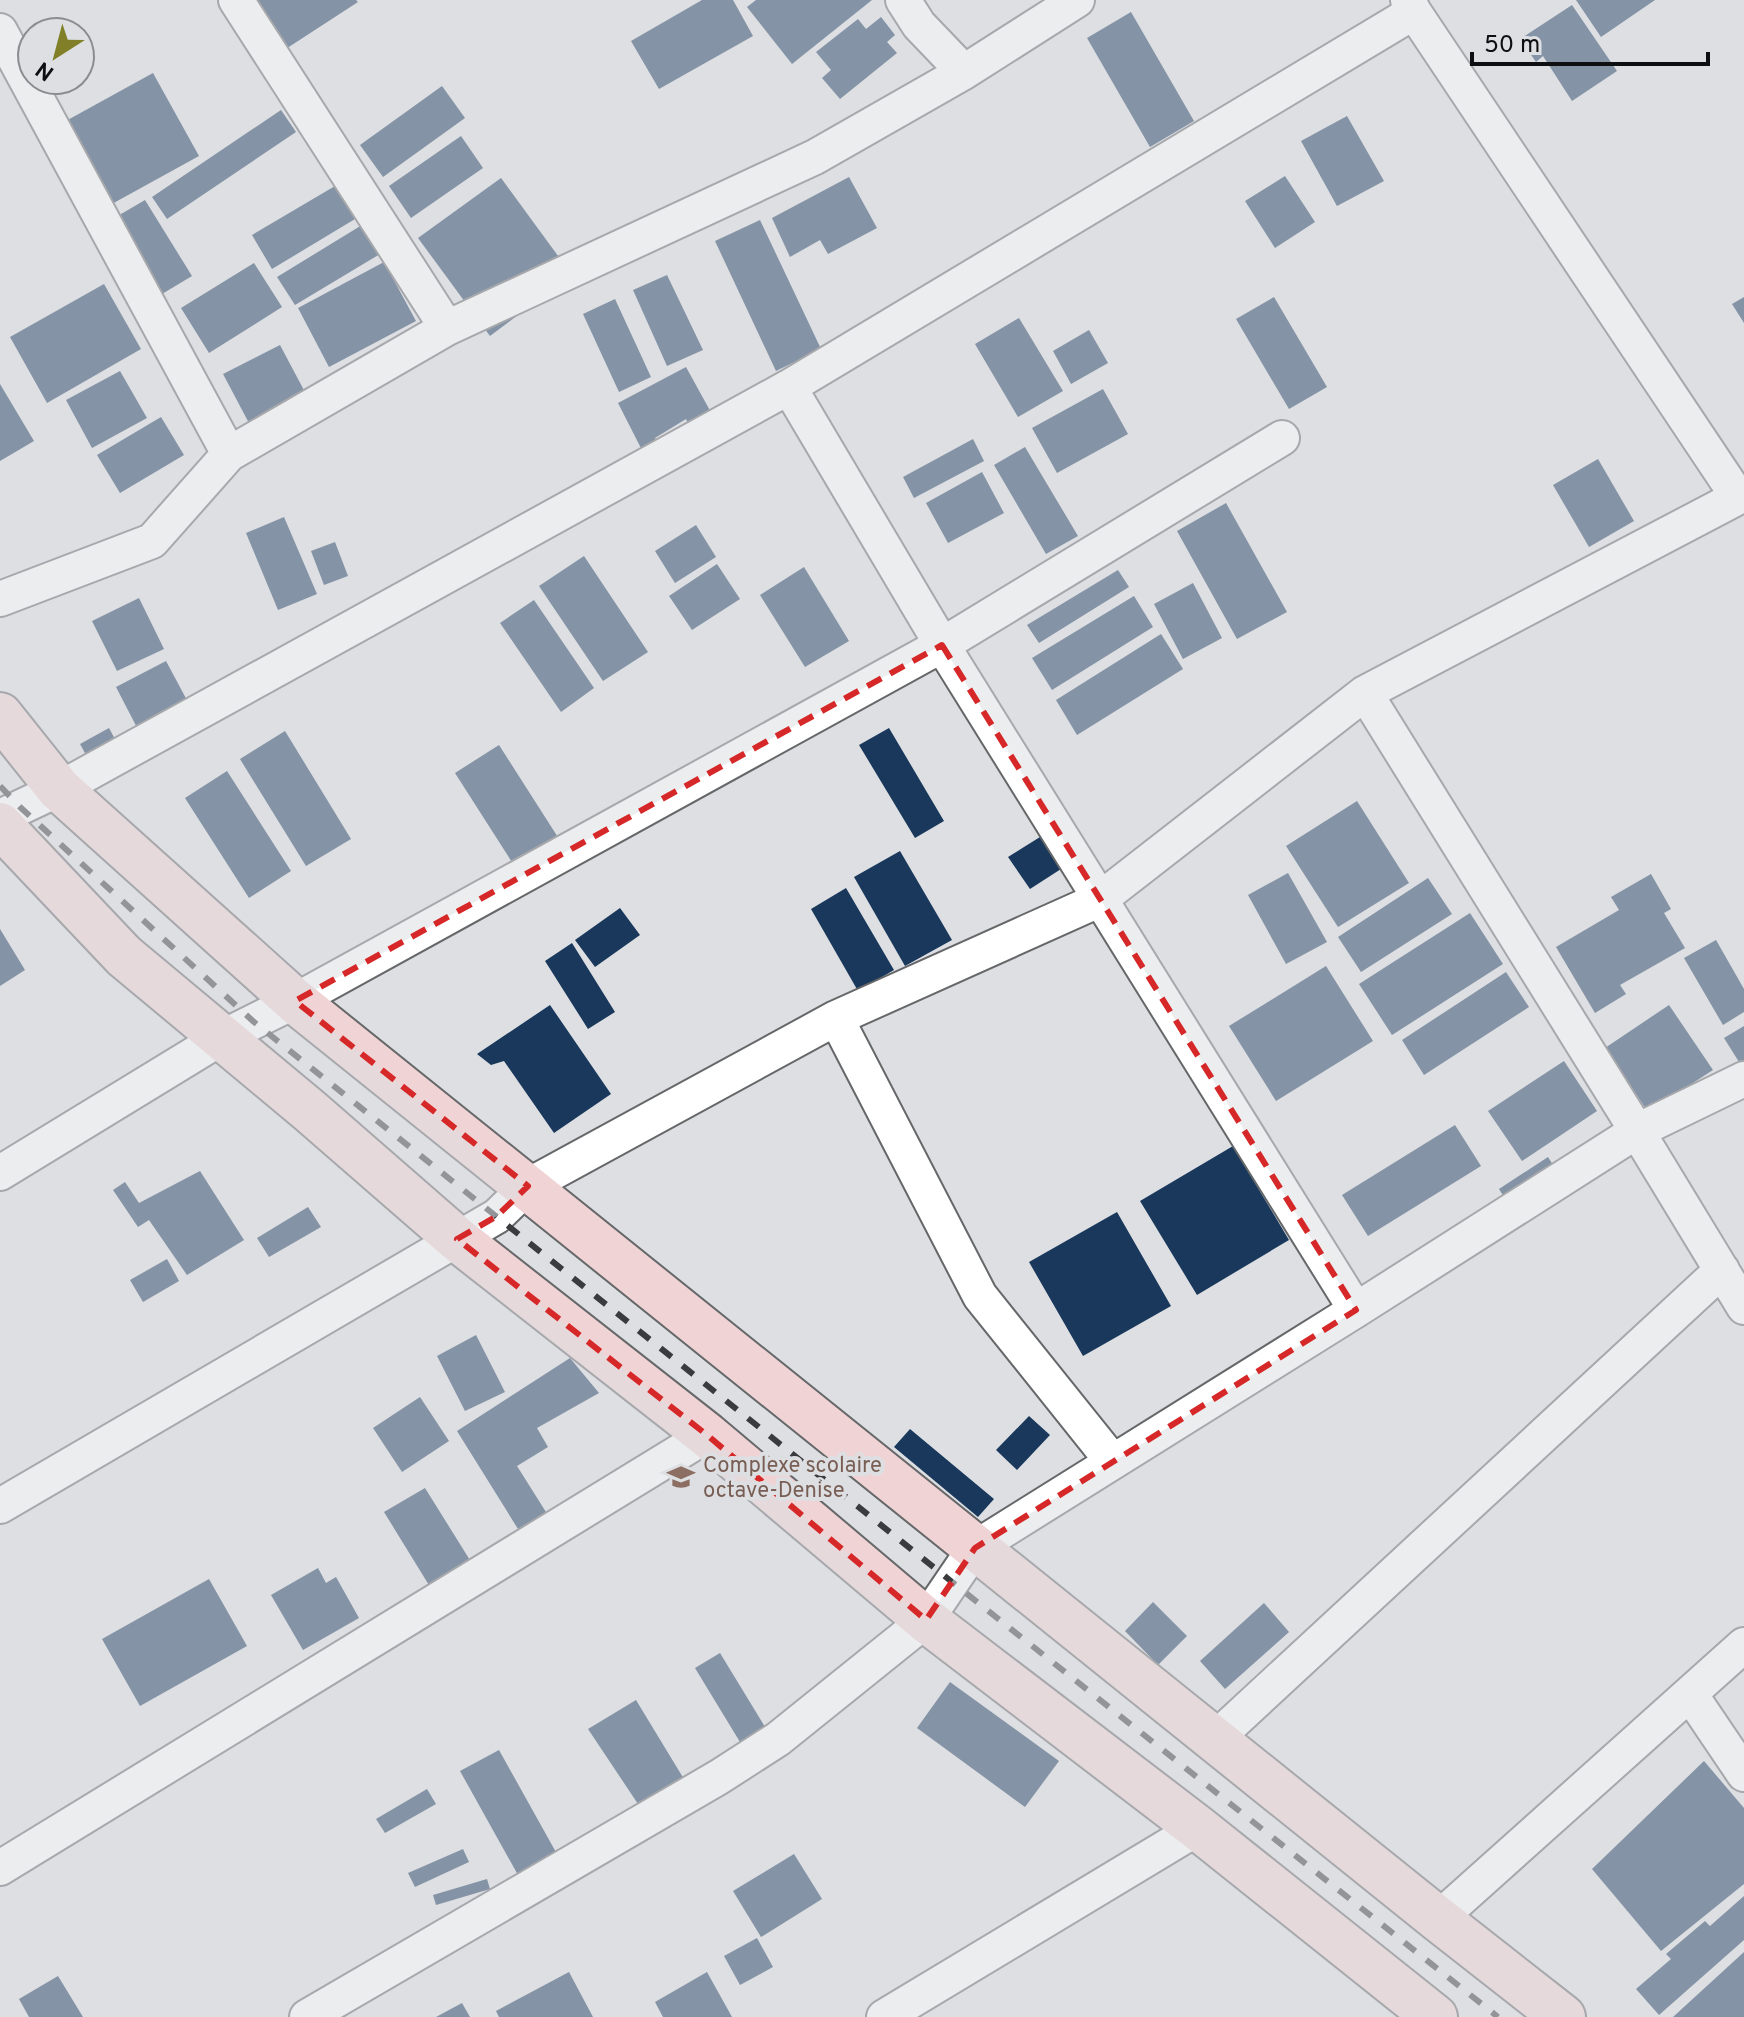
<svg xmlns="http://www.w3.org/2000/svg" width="1744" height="2017" viewBox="0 0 1744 2017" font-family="Overpass,sans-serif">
<rect width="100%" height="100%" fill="#dddfe2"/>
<path fill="#19385c" d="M 251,0 L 356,0 L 358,2 L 278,54 Z
M 702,0 L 733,0 L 753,36 L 659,89 L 631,41 Z
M 756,0 L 872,0 L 792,64 L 747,7 Z
M 1576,0 L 1655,0 L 1601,37 Z
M 1572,5 L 1617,71 L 1572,101 L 1543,56 L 1536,62 L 1520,39 Z
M 1131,12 L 1194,121 L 1150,147 L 1087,38 Z
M 881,17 L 895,35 L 887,42 L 897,53 L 840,99 L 822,78 L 831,70 L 816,52 L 858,19 L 866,29 Z
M 153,73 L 199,156 L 110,205 L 64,122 Z
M 442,86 L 465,118 L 383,177 L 360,145 Z
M 281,110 L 296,132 L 167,219 L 152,197 Z
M 1347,116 L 1384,181 L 1337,206 L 1301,141 Z
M 461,136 L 483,168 L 411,218 L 389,186 Z
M 1285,176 L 1315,222 L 1275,248 L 1245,201 Z
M 849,177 L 877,228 L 828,254 L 820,240 L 790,257 L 772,218 Z
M 501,178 L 572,275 L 490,336 L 418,238 Z
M 335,186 L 355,219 L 272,269 L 252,235 Z
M 145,200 L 192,276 L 162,294 L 116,217 Z
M 760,220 L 821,349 L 776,371 L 715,241 Z
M 362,225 L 380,254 L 295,305 L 277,277 Z
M 384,262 L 416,321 L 329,367 L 298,308 Z
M 254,263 L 282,307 L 209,353 L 181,308 Z
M 667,275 L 703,350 L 667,366 L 633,290 Z
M 104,284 L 141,349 L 47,403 L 10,337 Z
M 1274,297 L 1327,387 L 1289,409 L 1236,319 Z
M 1744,297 L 1744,323 L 1732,304 Z
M 615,299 L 651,377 L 619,392 L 583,314 Z
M 1019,318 L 1063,391 L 1018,417 L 975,344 Z
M 1089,330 L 1108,363 L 1071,384 L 1053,351 Z
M 280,345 L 315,411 L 258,440 L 223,374 Z
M 686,367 L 713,416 L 691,429 L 686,419 L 655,438 L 660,447 L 645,456 L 618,403 Z
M 120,371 L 147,418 L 92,448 L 66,400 Z
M 0,384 L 34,441 L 0,461 Z
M 1103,389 L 1128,434 L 1057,473 L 1032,428 Z
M 161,417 L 184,455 L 120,493 L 97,455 Z
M 973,439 L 984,461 L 914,498 L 903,477 Z
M 1025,447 L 1078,536 L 1046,554 L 994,465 Z
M 1598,459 L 1634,521 L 1589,547 L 1553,485 Z
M 982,472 L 1004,513 L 948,543 L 926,503 Z
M 1226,503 L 1287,612 L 1237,639 L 1177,531 Z
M 284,517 L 317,594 L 278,610 L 246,533 Z
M 696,525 L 716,557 L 675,583 L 655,551 Z
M 335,542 L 348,576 L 324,585 L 311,551 Z
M 584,556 L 648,652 L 603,681 L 539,586 Z
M 717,564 L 740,599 L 692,630 L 669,596 Z
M 804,567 L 849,641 L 805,667 L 760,595 Z
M 1118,570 L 1129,587 L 1039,643 L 1027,625 Z
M 1193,583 L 1222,638 L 1183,659 L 1154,604 Z
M 1134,596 L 1153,627 L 1052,690 L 1032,658 Z
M 139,598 L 164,649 L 117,671 L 92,621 Z
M 534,600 L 594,688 L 561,712 L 500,623 Z
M 1161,634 L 1183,669 L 1077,735 L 1056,700 Z
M 166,661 L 197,719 L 146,745 L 116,687 Z
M 109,728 L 130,767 L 101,782 L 80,744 Z
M 889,728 L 944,821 L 915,838 L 859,745 Z
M 285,731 L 351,839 L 306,866 L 240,759 Z
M 499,745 L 561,842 L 517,870 L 455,773 Z
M 227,771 L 291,871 L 249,898 L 185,798 Z
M 1357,801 L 1409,883 L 1338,927 L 1286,846 Z
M 1040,837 L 1061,869 L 1030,889 L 1008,857 Z
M 900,851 L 952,940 L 905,966 L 854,877 Z
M 1288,873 L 1327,942 L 1286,964 L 1248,895 Z
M 1651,874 L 1671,909 L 1664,913 L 1685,948 L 1620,985 L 1626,994 L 1595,1013 L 1556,947 L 1619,910 L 1611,897 Z
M 1428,878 L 1452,914 L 1361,972 L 1338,937 Z
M 846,888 L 894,970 L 858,991 L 811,909 Z
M 620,908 L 640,935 L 595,967 L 575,940 Z
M 1470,913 L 1503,964 L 1392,1035 L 1359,984 Z
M 0,929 L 25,970 L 0,986 Z
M 1716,940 L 1744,989 L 1744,1012 L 1723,1025 L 1684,958 Z
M 572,943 L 615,1012 L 588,1029 L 545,961 Z
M 1326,966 L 1373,1041 L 1276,1101 L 1229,1026 Z
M 1506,972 L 1529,1007 L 1424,1075 L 1402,1040 Z
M 550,1005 L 611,1094 L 554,1133 L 504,1061 L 491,1065 L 477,1054 Z
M 1669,1005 L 1713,1070 L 1648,1112 L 1605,1048 Z
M 1744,1026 L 1744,1070 L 1724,1038 Z
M 1564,1061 L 1597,1111 L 1522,1161 L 1488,1111 Z
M 1455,1125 L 1481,1166 L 1368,1236 L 1342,1195 Z
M 1233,1146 L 1289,1240 L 1197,1295 L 1140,1201 Z
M 1548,1157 L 1560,1176 L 1511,1208 L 1499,1189 Z
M 200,1171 L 244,1240 L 187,1275 L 149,1220 L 138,1227 L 113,1190 L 125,1182 L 139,1203 Z
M 308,1207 L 321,1227 L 269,1257 L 257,1238 Z
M 1117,1212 L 1171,1306 L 1083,1356 L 1029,1262 Z
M 167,1259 L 179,1281 L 143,1302 L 130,1280 Z
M 476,1335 L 505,1392 L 465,1411 L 437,1356 Z
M 570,1358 L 599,1393 L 537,1428 L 548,1447 L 517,1466 L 551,1520 L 523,1537 L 457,1431 Z
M 420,1397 L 449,1441 L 402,1472 L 373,1428 Z
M 1029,1416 L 1050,1435 L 1017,1470 L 996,1450 Z
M 910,1429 L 994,1499 L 978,1517 L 894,1447 Z
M 425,1488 L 473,1565 L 432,1590 L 384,1512 Z
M 318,1568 L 326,1583 L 336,1577 L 359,1618 L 303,1650 L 271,1595 Z
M 209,1579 L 247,1646 L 140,1706 L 102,1639 Z
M 1153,1602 L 1187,1636 L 1158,1665 L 1125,1631 Z
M 1264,1603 L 1289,1632 L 1225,1689 L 1200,1661 Z
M 720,1653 L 765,1727 L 740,1742 L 695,1668 Z
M 950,1682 L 1059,1761 L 1025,1807 L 917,1728 Z
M 636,1700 L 690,1789 L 646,1816 L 588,1729 Z
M 499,1750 L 562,1863 L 523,1884 L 460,1771 Z
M 1704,1761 L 1744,1808 L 1744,1884 L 1661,1951 L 1592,1869 Z
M 427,1789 L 436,1804 L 385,1833 L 376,1819 Z
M 463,1849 L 469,1862 L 415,1887 L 408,1873 Z
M 794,1854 L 822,1899 L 761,1937 L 733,1891 Z
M 487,1879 L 490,1889 L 436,1905 L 433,1895 Z
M 1744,1896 L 1744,1940 L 1659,2015 L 1636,1989 L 1671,1959 L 1666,1954 L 1705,1921 L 1710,1926 Z
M 757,1938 L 773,1967 L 740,1985 L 724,1956 Z
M 1744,1952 L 1744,2017 L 1673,2017 Z
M 569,1972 L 593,2017 L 499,2017 L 496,2011 Z
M 707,1972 L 732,2017 L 663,2017 L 655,2002 Z
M 58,1976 L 83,2017 L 29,2017 L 19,1999 Z
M 462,2003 L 470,2017 L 436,2017 Z"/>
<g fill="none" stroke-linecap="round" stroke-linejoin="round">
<g stroke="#656769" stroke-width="38">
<path id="street" d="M 236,0 L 447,328
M 903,0 L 919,25 L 964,72
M 1408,0 L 1414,12 L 1738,497
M 0,31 L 229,454
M 789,387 L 942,645 L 1356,1310
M 0,599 L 152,541 L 229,454 L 447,328 L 815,157 L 964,72 L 1077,0
M 1365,693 L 1637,1131 L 1744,1307
M 0,817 L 59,789 L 789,387 L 1414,12
M 836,1018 L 980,1296 L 1113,1462
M 0,1173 L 221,1038 L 295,1001 L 942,645 L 1282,438
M 0,1506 L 497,1216 L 528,1186 L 836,1018 L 1099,900 L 1365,693 L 1744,494
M 1690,1694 L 1744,1774
M 1215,1739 L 1722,1270
M 0,1868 L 707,1435
M 1438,1919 L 1744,1645
M 307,2017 L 719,1777 L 778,1739 L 926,1620 L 975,1548 L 1356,1310 L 1637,1131 L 1744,1079
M 884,2017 L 1198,1828"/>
</g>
<g stroke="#656769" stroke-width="48">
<path id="secondary" d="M 0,715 L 59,789 L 295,1001 L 1438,1919 L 1563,2017
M 0,825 L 124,956 L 310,1111 L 457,1239 L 707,1435 L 926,1620 L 1198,1828 L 1435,2017"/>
</g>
<use href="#street" stroke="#fff" stroke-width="34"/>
<use href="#secondary" stroke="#f0d3d4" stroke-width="44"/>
<path stroke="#3a3b3c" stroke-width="6" stroke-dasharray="14 14" stroke-linecap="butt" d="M 0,786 L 20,807 L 254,1022 L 952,1582 L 1498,2017"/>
</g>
<path d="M0 0H1744V2017H0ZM 942,645 L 1356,1310 L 975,1548 L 926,1620 L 707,1435 L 457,1239 L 497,1216 L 528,1186 L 295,1001 Z" fill="#dddfe2" fill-opacity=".55" fill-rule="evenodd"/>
<path fill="none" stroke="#d62828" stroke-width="6" stroke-dasharray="16 10" stroke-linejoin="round" d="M 942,645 L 1356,1310 L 975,1548 L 926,1620 L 707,1435 L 457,1239 L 497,1216 L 528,1186 L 295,1001 Z"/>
<defs>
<g id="school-bare" transform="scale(2.16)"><path d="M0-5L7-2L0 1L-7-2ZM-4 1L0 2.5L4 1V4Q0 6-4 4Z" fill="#8d6e63" stroke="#dddfe2" stroke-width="2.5" paint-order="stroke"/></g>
</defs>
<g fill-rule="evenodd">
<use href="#school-bare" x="681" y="1477"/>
</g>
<g text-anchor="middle" stroke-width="8" stroke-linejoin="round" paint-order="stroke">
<g font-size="22" fill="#785e54" stroke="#dddfe2" text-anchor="start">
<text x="703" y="1472">Complexe scolaire<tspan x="703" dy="25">octave-Denise</tspan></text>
</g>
</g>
<g transform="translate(56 56) rotate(216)"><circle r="38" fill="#dddfe2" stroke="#8a8c8e" stroke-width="2"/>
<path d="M0-6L14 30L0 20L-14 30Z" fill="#818029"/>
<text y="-12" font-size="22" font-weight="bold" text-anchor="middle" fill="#0e0f10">N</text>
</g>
<path d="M1472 52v12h236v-12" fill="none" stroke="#0e0f10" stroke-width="4"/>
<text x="1484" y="52" font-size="24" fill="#0e0f10" stroke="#dddfe2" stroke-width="6" paint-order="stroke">50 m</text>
</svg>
